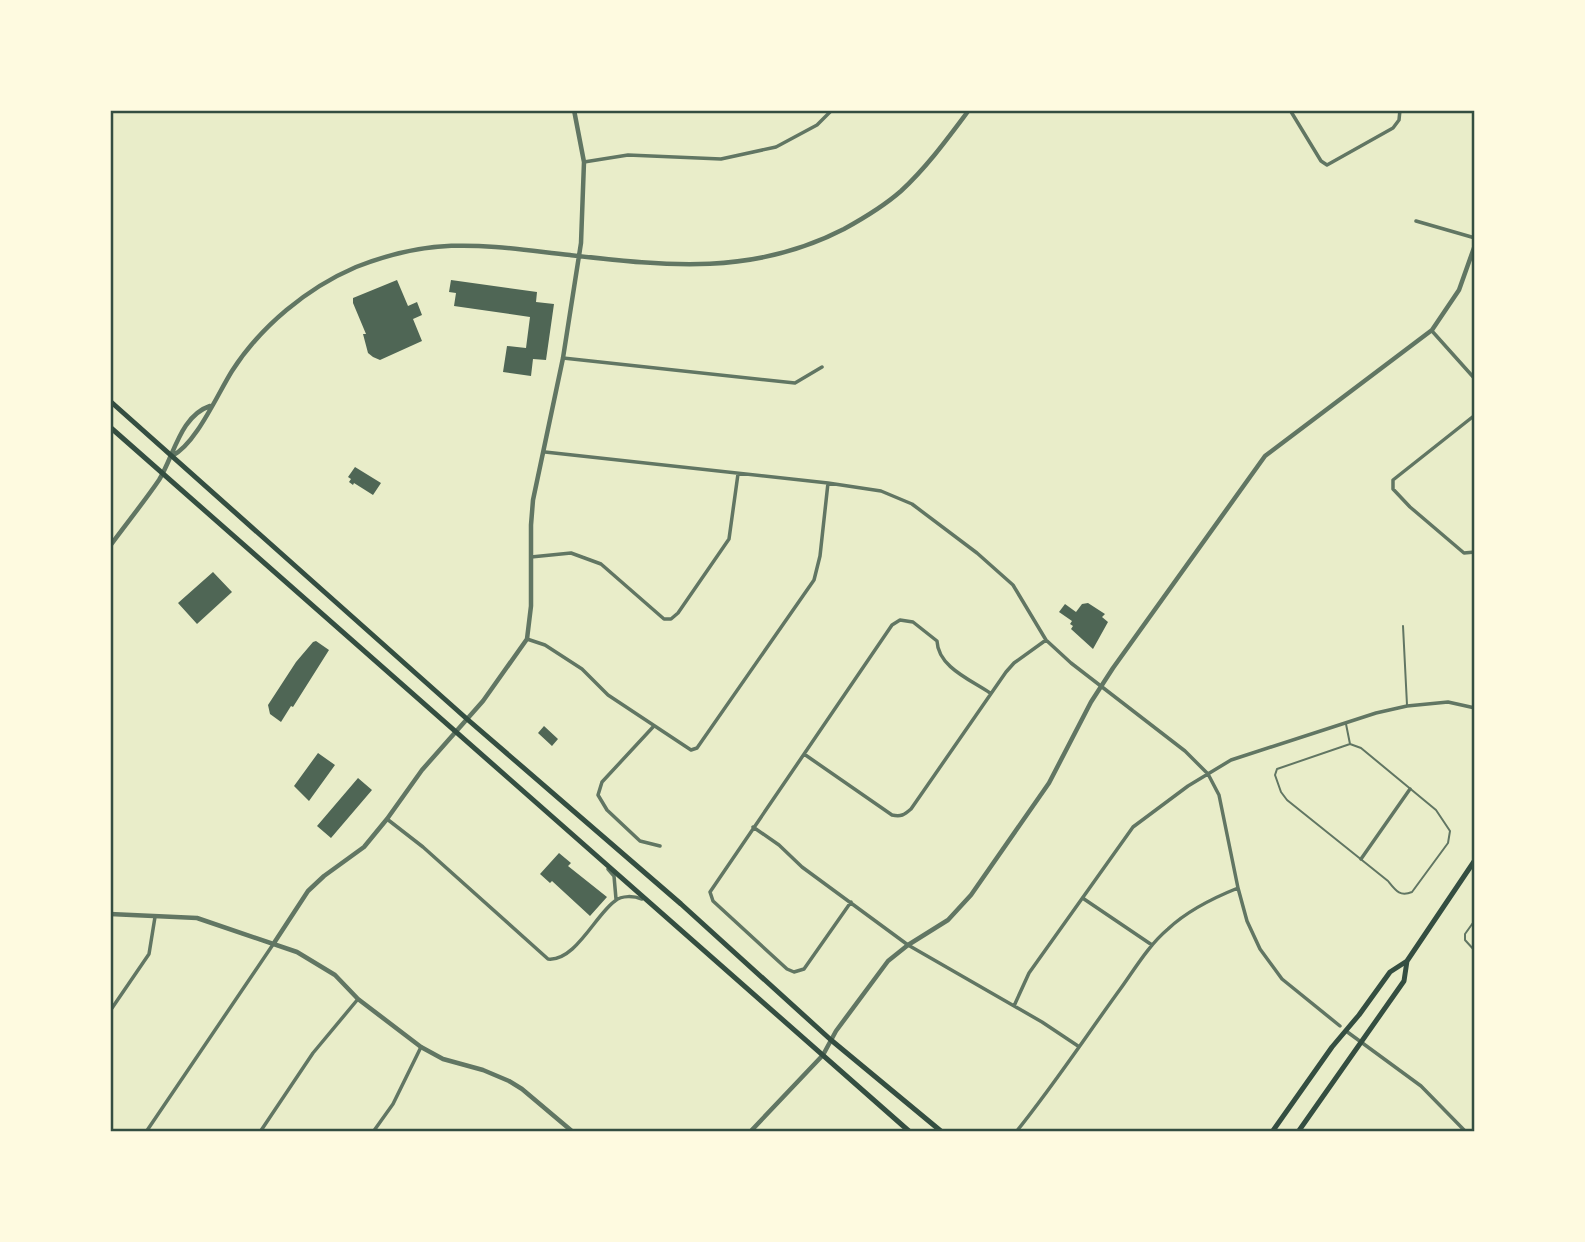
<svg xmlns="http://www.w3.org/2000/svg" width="1585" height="1242" viewBox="0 0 1585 1242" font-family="'Work Sans',sans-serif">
<rect width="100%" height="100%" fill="#e9edc9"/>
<path fill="#4f6655" d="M 397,280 L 408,306 L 417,302 L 422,315 L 413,319 L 422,341 L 380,360 L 373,357 L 368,353 L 363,334 L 366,334 L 353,303 L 353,298 Z
M 451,280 L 537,292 L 536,302 L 554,304 L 546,360 L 533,359 L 531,376 L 503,372 L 507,346 L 526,348 L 530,317 L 454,306 L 456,293 L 449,292 Z
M 355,467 L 381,483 L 373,495 L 354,483 L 353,485 L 349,482 L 351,479 L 348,477 Z
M 213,572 L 232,592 L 197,624 L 178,603 Z
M 1088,603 L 1105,614 L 1102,617 L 1108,622 L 1093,649 L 1071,629 L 1073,626 L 1070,624 L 1072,621 L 1059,612 L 1065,604 L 1076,612 L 1082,604 Z
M 316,641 L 329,650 L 293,707 L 291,706 L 281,722 L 270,714 L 268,705 L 296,662 L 313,642 Z
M 544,726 L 558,739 L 552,746 L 538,733 Z
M 318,753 L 335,765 L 309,801 L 294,786 Z
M 358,778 L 372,790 L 331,838 L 317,826 Z
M 559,853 L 571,863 L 568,866 L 607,897 L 590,916 L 552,881 L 550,883 L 540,874 Z"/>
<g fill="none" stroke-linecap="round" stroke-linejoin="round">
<path stroke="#617663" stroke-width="2" d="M 1403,626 L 1407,705
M 1346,724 L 1350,744 L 1361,748 L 1436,810 L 1450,831 L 1448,843 L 1412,892 C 1400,897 1396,891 1388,881 L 1287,800 L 1281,792 L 1275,775 L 1277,769 L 1350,744
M 1475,920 L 1465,934 L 1465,940 L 1475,951"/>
<path stroke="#617663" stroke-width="3.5" d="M 1290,110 L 1321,161 L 1327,165 L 1393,128 L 1399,120 L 1400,110
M 584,162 L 628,155 L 721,159 L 776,147 L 817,125 L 832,110
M 1416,221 L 1475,238
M 1432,331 L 1475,379
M 563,358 L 795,383 L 822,367
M 1475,415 L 1393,480 L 1393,489 L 1410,507 L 1464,553 L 1475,552
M 545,452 L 828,483 L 881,491 L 912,504 L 977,553 L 1013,585 L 1046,640 L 1071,663 L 1185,751 L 1208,774 L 1219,795 L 1238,888 L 1247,921 L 1260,949 L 1282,979 L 1340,1026
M 531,557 L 571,553 L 601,564 L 664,619 L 671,619 L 678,613 L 729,539 L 738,474
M 527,639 L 545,645 L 582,669 L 608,695 L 691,750 L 697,748 L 814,580 L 820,556 L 828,483
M 653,727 L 602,782 L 598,795 L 607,810 L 640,841 L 660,846
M 804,754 L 892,815 C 901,817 904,815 911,809 L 1006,672 L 1014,663 L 1046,640
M 387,819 L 423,847 L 548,959 C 575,962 596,914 615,901 C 622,895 634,896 642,899
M 753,827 L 779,845 L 802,867 L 908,945 L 1042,1022 L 1078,1046
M 1361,859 L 1410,789
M 608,869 L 614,876 L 616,899
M 1084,899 L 1152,945
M 851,902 L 804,969 L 794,972 L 787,969 L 713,901 L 710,892 L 892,625 L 900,620 L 913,622 L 937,641 C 938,667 971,680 990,693
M 1014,1006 L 1029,973 L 1133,827 L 1188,786 L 1231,760 L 1376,713 L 1407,706 L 1448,702 L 1475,708
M 110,1011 L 149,954 L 155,917
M 1346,1031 L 1421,1086 L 1466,1132
M 146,1132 L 274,943
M 260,1132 L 313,1053 L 358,999
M 373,1132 L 393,1104 L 421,1047
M 1016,1132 C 1054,1085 1086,1036 1121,988 C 1136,967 1149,945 1168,929 C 1188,910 1213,898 1238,888"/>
<path stroke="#617663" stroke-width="4.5" d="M 172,456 C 196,444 217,395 232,371 C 261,326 307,288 356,267 C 437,235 487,246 570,255 C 667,266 753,276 844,229 C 864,218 884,206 901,191 C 927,167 948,138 969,110
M 110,546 C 126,524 144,502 159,480 C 174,456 180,416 210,406
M 110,914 L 197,918 L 297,952 L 335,975 L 358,999 L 421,1047 L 443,1059 L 483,1070 L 509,1081 L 522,1089 L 573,1132
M 274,943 L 308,891 L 324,876 L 364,847 L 387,819 L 422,770 L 483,701 L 527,639 L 531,606 L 531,525 L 533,500 L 563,358 L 581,243 L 584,162 L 574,110
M 750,1132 L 823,1055 L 836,1031 L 888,961 L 908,945 L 948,920 L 971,895 L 1049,783 L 1091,702 L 1113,668 L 1265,456 L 1432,330 L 1459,290 L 1475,245"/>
<path stroke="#344e41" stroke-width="5" d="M 110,401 L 467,719 L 681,904 L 831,1040 L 942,1132
M 110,427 L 910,1132
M 1272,1132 L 1332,1047 L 1359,1015 L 1390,972 L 1407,961 L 1475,860
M 1298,1132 L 1404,981 L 1407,961"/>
</g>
<rect width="1585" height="1242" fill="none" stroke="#fefae0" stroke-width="224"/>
<rect x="112" y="112" width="1361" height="1018" fill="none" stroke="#344e41" stroke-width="2.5"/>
</svg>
